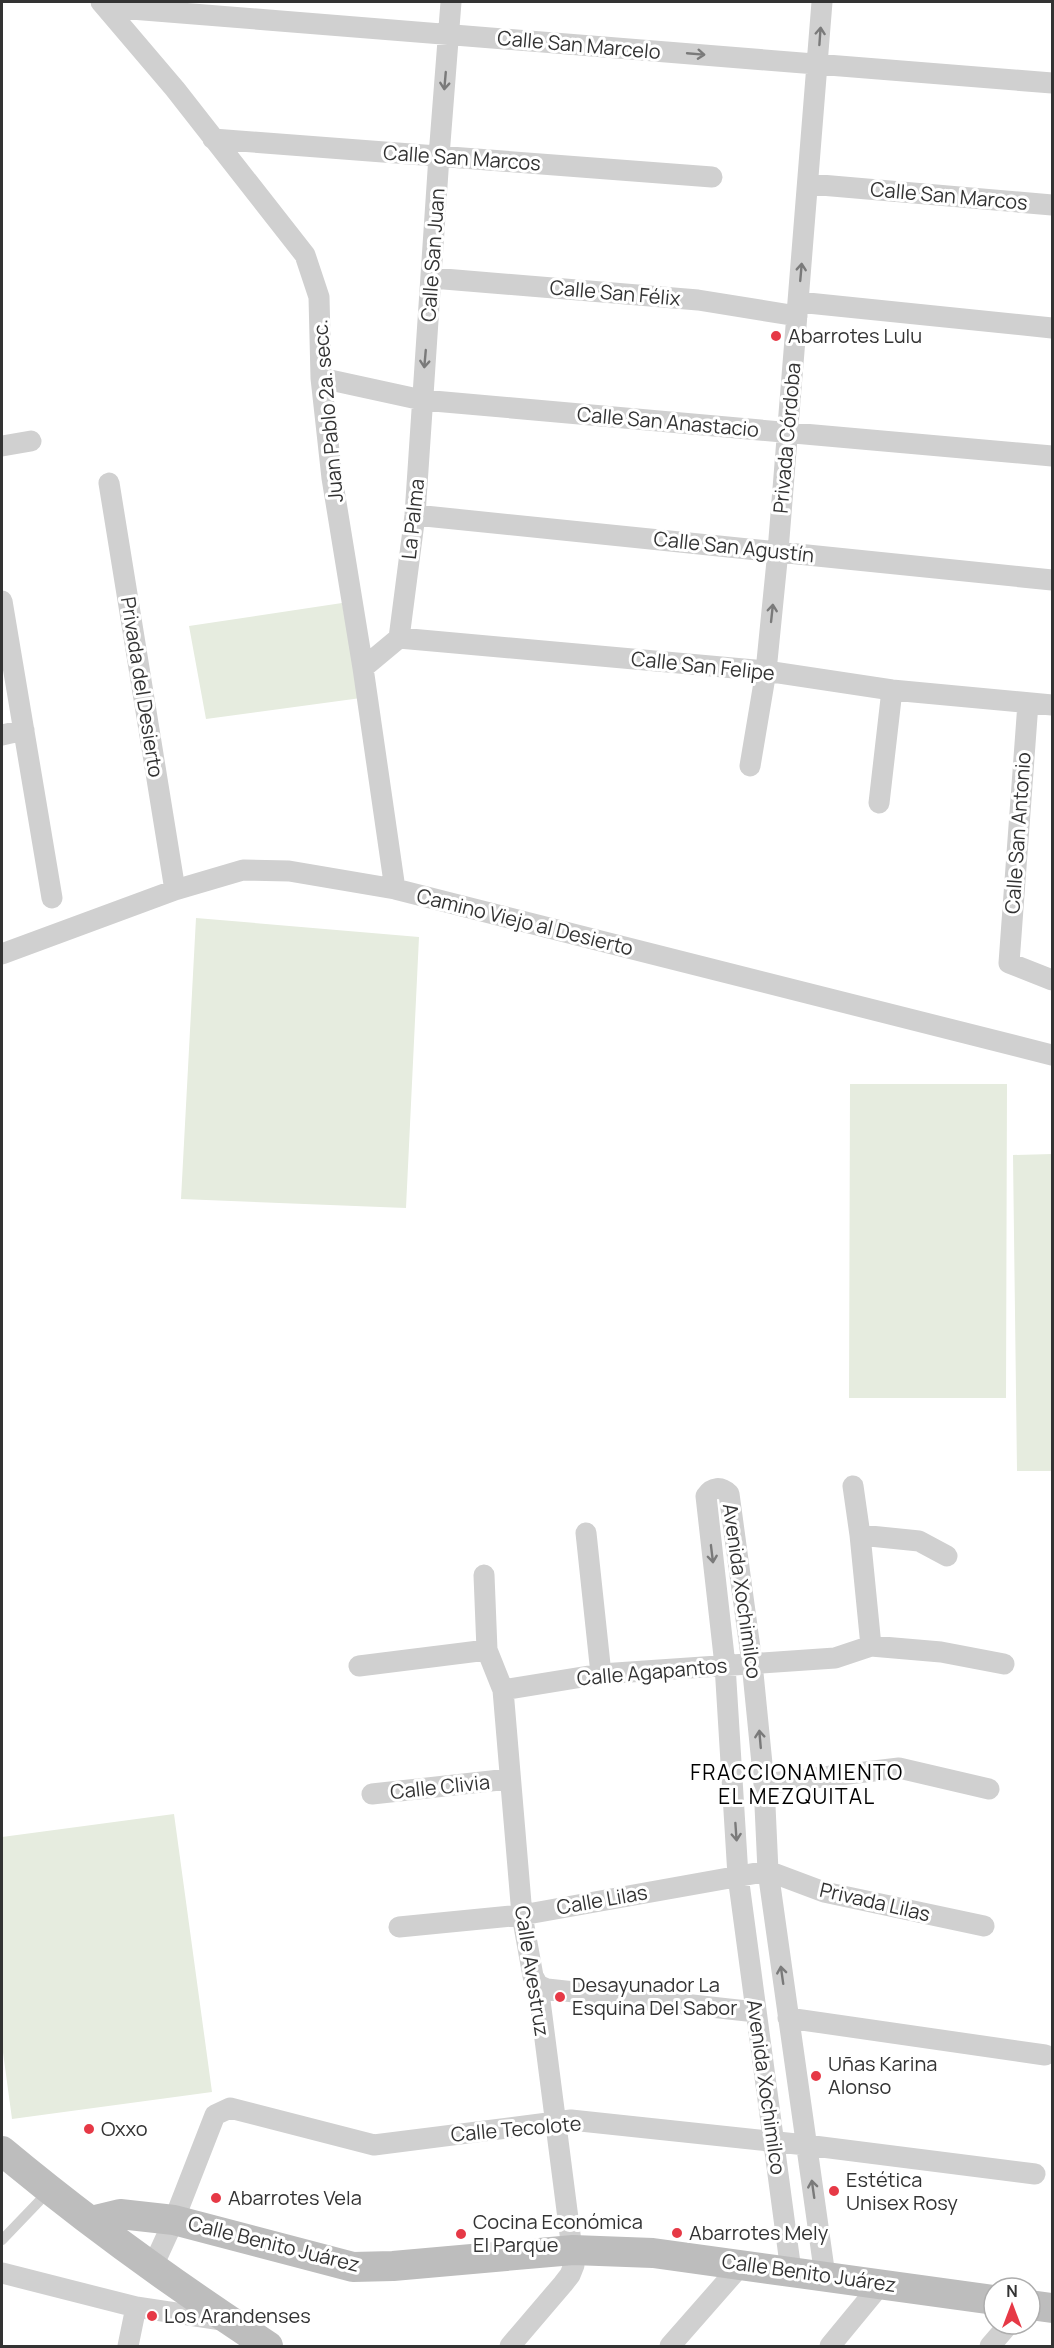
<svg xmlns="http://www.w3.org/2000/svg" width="1054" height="2348" viewBox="0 0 1054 2348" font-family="Manrope,sans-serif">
<rect width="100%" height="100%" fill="#fff"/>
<path fill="#e6ecdf" d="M 342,603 L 361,698 L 206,719 L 189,626 Z
M 196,918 L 419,937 L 406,1208 L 181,1199 Z
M 850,1084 L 1007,1084 L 1006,1398 L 849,1398 Z
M 1052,1154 L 1052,1471 L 1017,1471 L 1013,1155 Z
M 174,1814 L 212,2092 L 12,2119 L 2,2045 L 2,1837 Z"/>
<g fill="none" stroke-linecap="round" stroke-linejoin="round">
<path stroke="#d0d0d0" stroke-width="10" d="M 2,2240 L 49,2191"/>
<path stroke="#d0d0d0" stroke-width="21" d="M 101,2 L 175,89 L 305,255 L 319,297 L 321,378 L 332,478 L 363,668 L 395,889
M 106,7 L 1052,83
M 213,139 L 712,177
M 809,184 L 1052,205
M 432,278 L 698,300 L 797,316
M 798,302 L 1052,328
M 321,378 L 422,400 L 1052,456
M 2,446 L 31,441
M 109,483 L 175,890
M 415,515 L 1052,580
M 2,601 L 52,898
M 399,638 L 415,515 L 439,156 L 451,2
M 363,668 L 399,638 L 766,671 L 892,690 L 1052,705
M 1028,703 L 1009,963 L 1052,980
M 2,735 L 24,730
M 750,766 L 766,671 L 778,551 L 822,2
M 879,803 L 892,690
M 2,954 L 175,890 L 243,870 L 289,871 L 395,889 L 1052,1055
M 853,1486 L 860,1535 L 871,1646
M 586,1533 L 601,1674
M 860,1535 L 919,1541 L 947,1556
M 484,1575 L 487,1650 L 503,1690 L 522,1915 L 533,1976 L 538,1985 L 574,2265 L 570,2275 L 563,2284 L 510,2346
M 359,1666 L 487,1650
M 503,1690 L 601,1674 L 835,1658 L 871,1646 L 941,1652 L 1004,1664
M 764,1784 L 899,1768 L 989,1789
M 372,1794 L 509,1779
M 399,1927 L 522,1915 L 768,1871 L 824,1892 L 984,1926
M 538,1985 L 547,1989 L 756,2012
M 788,2018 L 1045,2055
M 153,2266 L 174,2220 L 215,2115 L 230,2108 L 374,2145 L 571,2120 L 806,2145 L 1035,2174
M 791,2271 L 738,1876 L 725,1665 L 706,1496 C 712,1487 721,1486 729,1494 L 752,1663 L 764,1784 L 768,1871 L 825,2276
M 2,2273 L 136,2307 L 222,2320
M 128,2346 L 136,2307
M 670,2346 L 742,2264
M 830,2346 L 881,2284
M 990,2346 L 1009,2324"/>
<path stroke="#bdbdbd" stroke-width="30" d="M 2,2151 C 86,2221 176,2286 268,2346
M 91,2221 L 120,2214 L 174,2220 L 353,2267 L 393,2266 L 573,2250 L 653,2253 L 994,2300
M 1030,2305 L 1052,2308"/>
</g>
<defs><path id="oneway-shaft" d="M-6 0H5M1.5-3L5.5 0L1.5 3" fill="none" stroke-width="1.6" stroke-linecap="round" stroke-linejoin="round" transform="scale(1.5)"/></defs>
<g stroke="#7a7a7a">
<use href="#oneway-shaft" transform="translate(820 36) rotate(-86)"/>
<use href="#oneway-shaft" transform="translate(696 54) rotate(5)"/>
<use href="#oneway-shaft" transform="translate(445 81) rotate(95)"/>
<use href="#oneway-shaft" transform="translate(801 272) rotate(-85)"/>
<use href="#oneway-shaft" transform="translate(425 359) rotate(95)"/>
<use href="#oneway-shaft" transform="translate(772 613) rotate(-84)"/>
<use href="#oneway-shaft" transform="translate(712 1554) rotate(83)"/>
<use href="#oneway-shaft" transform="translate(760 1739) rotate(-95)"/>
<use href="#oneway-shaft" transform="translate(736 1832) rotate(86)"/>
<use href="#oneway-shaft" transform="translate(782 1975) rotate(-98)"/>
<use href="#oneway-shaft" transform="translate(813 2189) rotate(-98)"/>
</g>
<g fill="#e63946" stroke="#fff" stroke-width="2">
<circle cx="776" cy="336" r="6"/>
<circle cx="560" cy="1997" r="6"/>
<circle cx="816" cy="2076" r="6"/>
<circle cx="89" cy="2129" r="6"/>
<circle cx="834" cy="2191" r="6"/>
<circle cx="216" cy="2198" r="6"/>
<circle cx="677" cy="2233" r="6"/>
<circle cx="461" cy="2234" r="6"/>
<circle cx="152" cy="2316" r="6"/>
</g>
<g text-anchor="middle" stroke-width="6" stroke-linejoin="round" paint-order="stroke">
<g font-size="20" fill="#333" stroke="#fff">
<text transform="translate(579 45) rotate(5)" y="7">Calle San Marcelo</text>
<text transform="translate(462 158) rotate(4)" y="7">Calle San Marcos</text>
<text transform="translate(949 196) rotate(5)" y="7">Calle San Marcos</text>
<text transform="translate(433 255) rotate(-86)" y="7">Calle San Juan</text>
<text transform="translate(615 293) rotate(5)" y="7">Calle San Félix</text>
<text transform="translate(328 411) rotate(-95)" y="7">Juan Pablo 2a. secc.</text>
<text transform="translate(668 422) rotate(5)" y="7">Calle San Anastacio</text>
<text transform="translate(787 438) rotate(-85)" y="7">Privada Córdoba</text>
<text transform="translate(413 519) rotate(-84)" y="7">La Palma</text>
<text transform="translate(734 547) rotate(6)" y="7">Calle San Agustín</text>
<text transform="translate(703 666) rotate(6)" y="7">Calle San Felipe</text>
<text transform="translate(142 687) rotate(81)" y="7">Privada del Desierto</text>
<text transform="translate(1018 833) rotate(-86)" y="7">Calle San Antonio</text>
<text transform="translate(525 922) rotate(14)" y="7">Camino Viejo al Desierto</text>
<text transform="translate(742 1591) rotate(82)" y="7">Avenida Xochimilco</text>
<text transform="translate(652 1672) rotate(-5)" y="7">Calle Agapantos</text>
<text transform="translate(440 1787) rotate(-6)" y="7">Calle Clivia</text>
<text transform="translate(602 1900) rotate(-10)" y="7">Calle Lilas</text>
<text transform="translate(875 1902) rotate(13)" y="7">Privada Lilas</text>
<text transform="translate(532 1971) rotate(81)" y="7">Calle Avestruz</text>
<text transform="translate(766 2087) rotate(82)" y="7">Avenida Xochimilco</text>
<text transform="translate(516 2129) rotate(-5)" y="7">Calle Tecolote</text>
<text transform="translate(274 2244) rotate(14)" y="7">Calle Benito Juárez</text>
<text transform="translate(809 2273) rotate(8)" y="7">Calle Benito Juárez</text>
</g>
<g font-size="20" fill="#333" stroke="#fff" text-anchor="start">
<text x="788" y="343">Abarrotes Lulu</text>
<text x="572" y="1992">Desayunador La<tspan x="572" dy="23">Esquina Del Sabor</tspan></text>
<text x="828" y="2071">Uñas Karina<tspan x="828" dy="23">Alonso</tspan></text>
<text x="101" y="2136">Oxxo</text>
<text x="846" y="2187">Estética<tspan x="846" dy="23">Unisex Rosy</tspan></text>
<text x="228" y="2205">Abarrotes Vela</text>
<text x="473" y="2229">Cocina Económica<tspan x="473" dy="23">El Parque</tspan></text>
<text x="689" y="2240">Abarrotes Mely</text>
<text x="164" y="2323">Los Arandenses</text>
</g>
<g font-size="21" letter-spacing="1.5" fill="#000" stroke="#fff">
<text x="797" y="1780">FRACCIONAMIENTO<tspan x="797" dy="24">EL MEZQUITAL</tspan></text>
</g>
</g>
<rect width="1054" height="2348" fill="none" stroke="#333333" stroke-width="6"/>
<g transform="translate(1012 2306)"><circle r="28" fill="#ffffff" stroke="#adadad" stroke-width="1.5"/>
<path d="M0-4.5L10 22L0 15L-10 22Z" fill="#e63946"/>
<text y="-9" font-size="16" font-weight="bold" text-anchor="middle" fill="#333333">N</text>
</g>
</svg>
